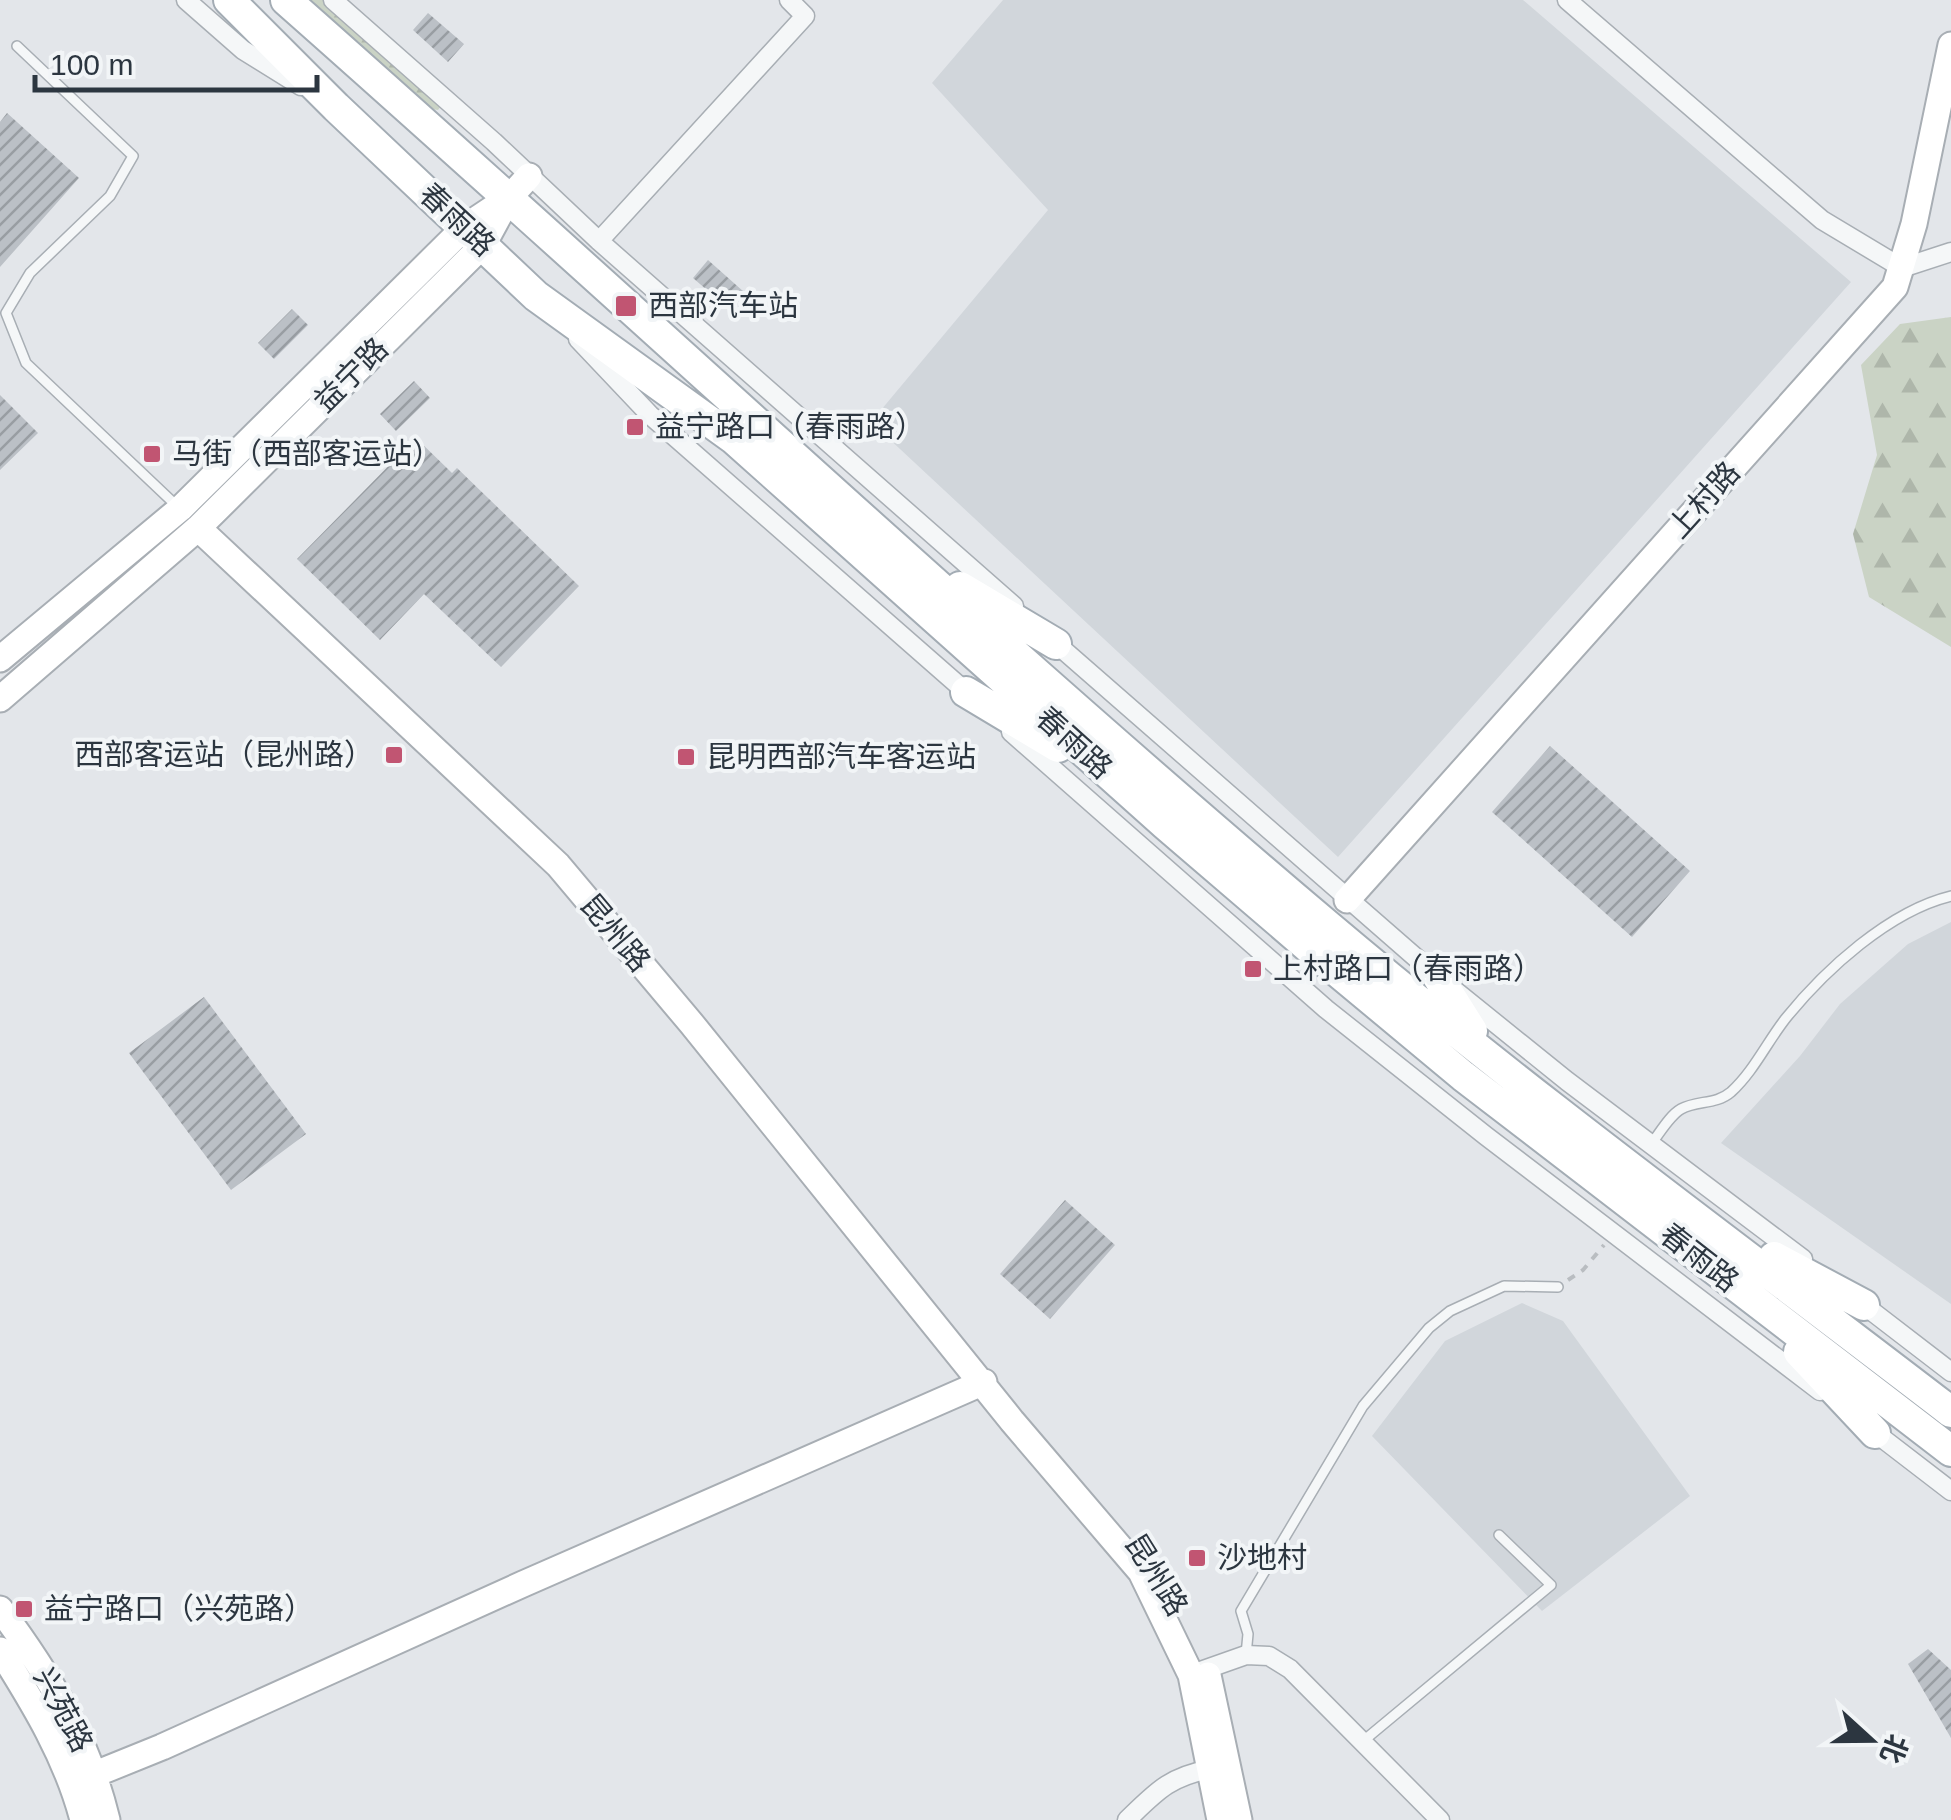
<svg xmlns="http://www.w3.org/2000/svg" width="1951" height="1820" viewBox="0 0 1951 1820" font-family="Helvetica,'Noto Sans SC',sans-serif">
<defs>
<pattern id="forest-firs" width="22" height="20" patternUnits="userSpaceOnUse" patternTransform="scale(2.5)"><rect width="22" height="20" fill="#cad3c5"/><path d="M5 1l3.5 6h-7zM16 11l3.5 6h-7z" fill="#aeb6aa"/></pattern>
<pattern id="building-hatch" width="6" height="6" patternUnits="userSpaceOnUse" patternTransform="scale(2.5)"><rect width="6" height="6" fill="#bbc0c6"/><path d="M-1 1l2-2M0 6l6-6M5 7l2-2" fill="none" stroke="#989da2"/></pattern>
</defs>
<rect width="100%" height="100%" fill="#e3e6ea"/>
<path fill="#d1d6db" d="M 1003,0 L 1523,0 L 1851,282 L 1338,857 L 871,422 L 1048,210 L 932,83 Z
M 1951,922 L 1951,1304 L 1721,1143 L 1800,1056 L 1840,1004 L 1908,944 Z
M 1522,1303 L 1563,1321 L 1690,1496 L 1542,1611 L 1372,1436 L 1445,1341 Z"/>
<path fill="url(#forest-firs)" d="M 309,0 L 325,0 L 441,106 L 438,110 L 432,109 Z
M 1951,317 L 1951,647 L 1869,597 L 1853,534 L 1877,455 L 1861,365 L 1900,324 Z"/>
<path fill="url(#building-hatch)" d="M 428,13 L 464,44 L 448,62 L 413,30 Z
M 7,113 L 79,178 L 0,267 L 0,122 Z
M 708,260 L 744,292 L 729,309 L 693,278 Z
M 292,309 L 308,325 L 274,359 L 258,343 Z
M 414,381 L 430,398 L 396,431 L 380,414 Z
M 0,395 L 38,433 L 0,470 Z
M 416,438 L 452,473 L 457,468 L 579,586 L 501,667 L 424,594 L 380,640 L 297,559 Z
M 1550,746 L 1690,871 L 1632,937 L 1492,812 Z
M 204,997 L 306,1134 L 231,1190 L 129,1053 Z
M 1065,1200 L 1115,1245 L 1050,1319 L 1000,1274 Z
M 1928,1649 L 1951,1670 L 1951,1738 L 1908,1664 Z"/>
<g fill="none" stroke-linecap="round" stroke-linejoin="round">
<g stroke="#a8aeb4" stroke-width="12">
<path id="lane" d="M 17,46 L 133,156 L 110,196 L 30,273 L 6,313 L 26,363 L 179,508
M 1651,1144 C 1660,1133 1669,1116 1681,1109 C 1697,1100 1716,1105 1731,1092 C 1754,1071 1767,1042 1786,1018 C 1825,970 1889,911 1951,896
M 1246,1655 L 1248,1634 L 1241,1611 L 1363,1406 L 1429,1328 L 1450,1311 L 1504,1286 L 1558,1287
M 1362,1742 L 1551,1585 L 1499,1535"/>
</g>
<g stroke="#a8aeb4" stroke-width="21">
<path id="street" d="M 186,0 L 243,50 L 301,86
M 333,0 L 494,142 L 599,241 L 1014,606
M 1567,0 L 1822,220 L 1902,268 L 1951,252
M 599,241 L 805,16 L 789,0
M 578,339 L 650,415 L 973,698
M 1052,640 L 1438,977 L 1567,1081 L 1803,1259
M 1011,732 L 1326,1009 L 1486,1136 L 1820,1391
M 1856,1299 L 1951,1372
M 1869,1428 L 1951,1491
M 1195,1673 L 1246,1655 L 1269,1656 L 1290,1669 L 1440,1820
M 1127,1820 C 1157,1791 1169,1777 1210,1769"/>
</g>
<g stroke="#a8aeb4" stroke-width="29">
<path id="secondary" d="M 198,528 L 558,865 L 691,1023 L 1012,1421 L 1141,1572 L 1191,1675 L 1220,1820
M 0,659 L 180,509 L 465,227 L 507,199
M 0,699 L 198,528 L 483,245 L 508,199 L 529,176
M 1347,900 L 1895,287 L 1914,224 L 1951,45
M 0,1609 C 50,1676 87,1738 107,1820
M 0,1650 C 34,1704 67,1758 83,1820
M 1208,1675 L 1239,1820
M 73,1783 L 162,1747 L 523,1584 L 984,1382"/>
</g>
<g stroke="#a3acb4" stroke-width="34">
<path id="primary" d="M 229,0 L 336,107 L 536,296 L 734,439 L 1166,825 L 1314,952 L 1463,1076 L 1951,1451
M 286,0 C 635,308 973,626 1328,926 C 1529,1096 1743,1252 1951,1412
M 960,587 L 1056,644
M 966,692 L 1058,747
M 1438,977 L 1472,1031
M 1774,1257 L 1864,1305
M 1799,1352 L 1875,1433"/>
</g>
<path stroke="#b9bdc1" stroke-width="4" stroke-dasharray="8 8" stroke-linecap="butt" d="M 1568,1280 L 1583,1270 L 1604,1245"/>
<use href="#lane" stroke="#f5f7f8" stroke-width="9"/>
<use href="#street" stroke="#f5f7f8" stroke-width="18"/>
<use href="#secondary" stroke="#fff" stroke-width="25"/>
<use href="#primary" stroke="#fff" stroke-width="30"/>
</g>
<g fill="#c15572" stroke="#f2f5f7" stroke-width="4">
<rect x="614" y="294" width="24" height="24" rx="5"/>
<rect x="625" y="417" width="20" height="20" rx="5"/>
<rect x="142" y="444" width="20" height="20" rx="5"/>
<rect x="384" y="745" width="20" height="20" rx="5"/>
<rect x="676" y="747" width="20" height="20" rx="5"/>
<rect x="1243" y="959" width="20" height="20" rx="5"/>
<rect x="1187" y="1548" width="20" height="20" rx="5"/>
<rect x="14" y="1599" width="20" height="20" rx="5"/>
</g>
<g text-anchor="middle" stroke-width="8" stroke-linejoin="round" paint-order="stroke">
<g font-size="30" fill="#2c3640" stroke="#f2f5f7">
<text transform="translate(457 220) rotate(43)" y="10">春雨路</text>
<text transform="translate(351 375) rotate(-45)" y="10">益宁路</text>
<text transform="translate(1704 500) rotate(-48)" y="10">上村路</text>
<text transform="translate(1074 743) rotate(42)" y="10">春雨路</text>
<text transform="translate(615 933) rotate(50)" y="10">昆州路</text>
<text transform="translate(1699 1258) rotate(38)" y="10">春雨路</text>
<text transform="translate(1156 1575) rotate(58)" y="10">昆州路</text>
<text transform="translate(63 1710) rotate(62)" y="10">兴苑路</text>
</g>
<g font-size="30" fill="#2c3640" stroke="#f2f5f7" text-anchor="start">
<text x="648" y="316">西部汽车站</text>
<text x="655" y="437">益宁路口（春雨路）</text>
<text x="172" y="464">马街（西部客运站）</text>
<text x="374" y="765" text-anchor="end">西部客运站（昆州路）</text>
<text x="706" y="767">昆明西部汽车客运站</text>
<text x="1273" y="979">上村路口（春雨路）</text>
<text x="1217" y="1568">沙地村</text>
<text x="44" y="1619">益宁路口（兴苑路）</text>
</g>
</g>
<g transform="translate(1871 1740) rotate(111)" stroke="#f2f5f7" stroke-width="8" paint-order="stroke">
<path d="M0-8L18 38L0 25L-18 38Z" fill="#2c3640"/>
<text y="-15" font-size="28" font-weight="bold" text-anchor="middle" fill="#2c3640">北</text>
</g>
<path d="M35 75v15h282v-15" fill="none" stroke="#2c3640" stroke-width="5"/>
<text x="50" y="75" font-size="30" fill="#2c3640" stroke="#f2f5f7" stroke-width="8" paint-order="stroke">100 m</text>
</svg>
